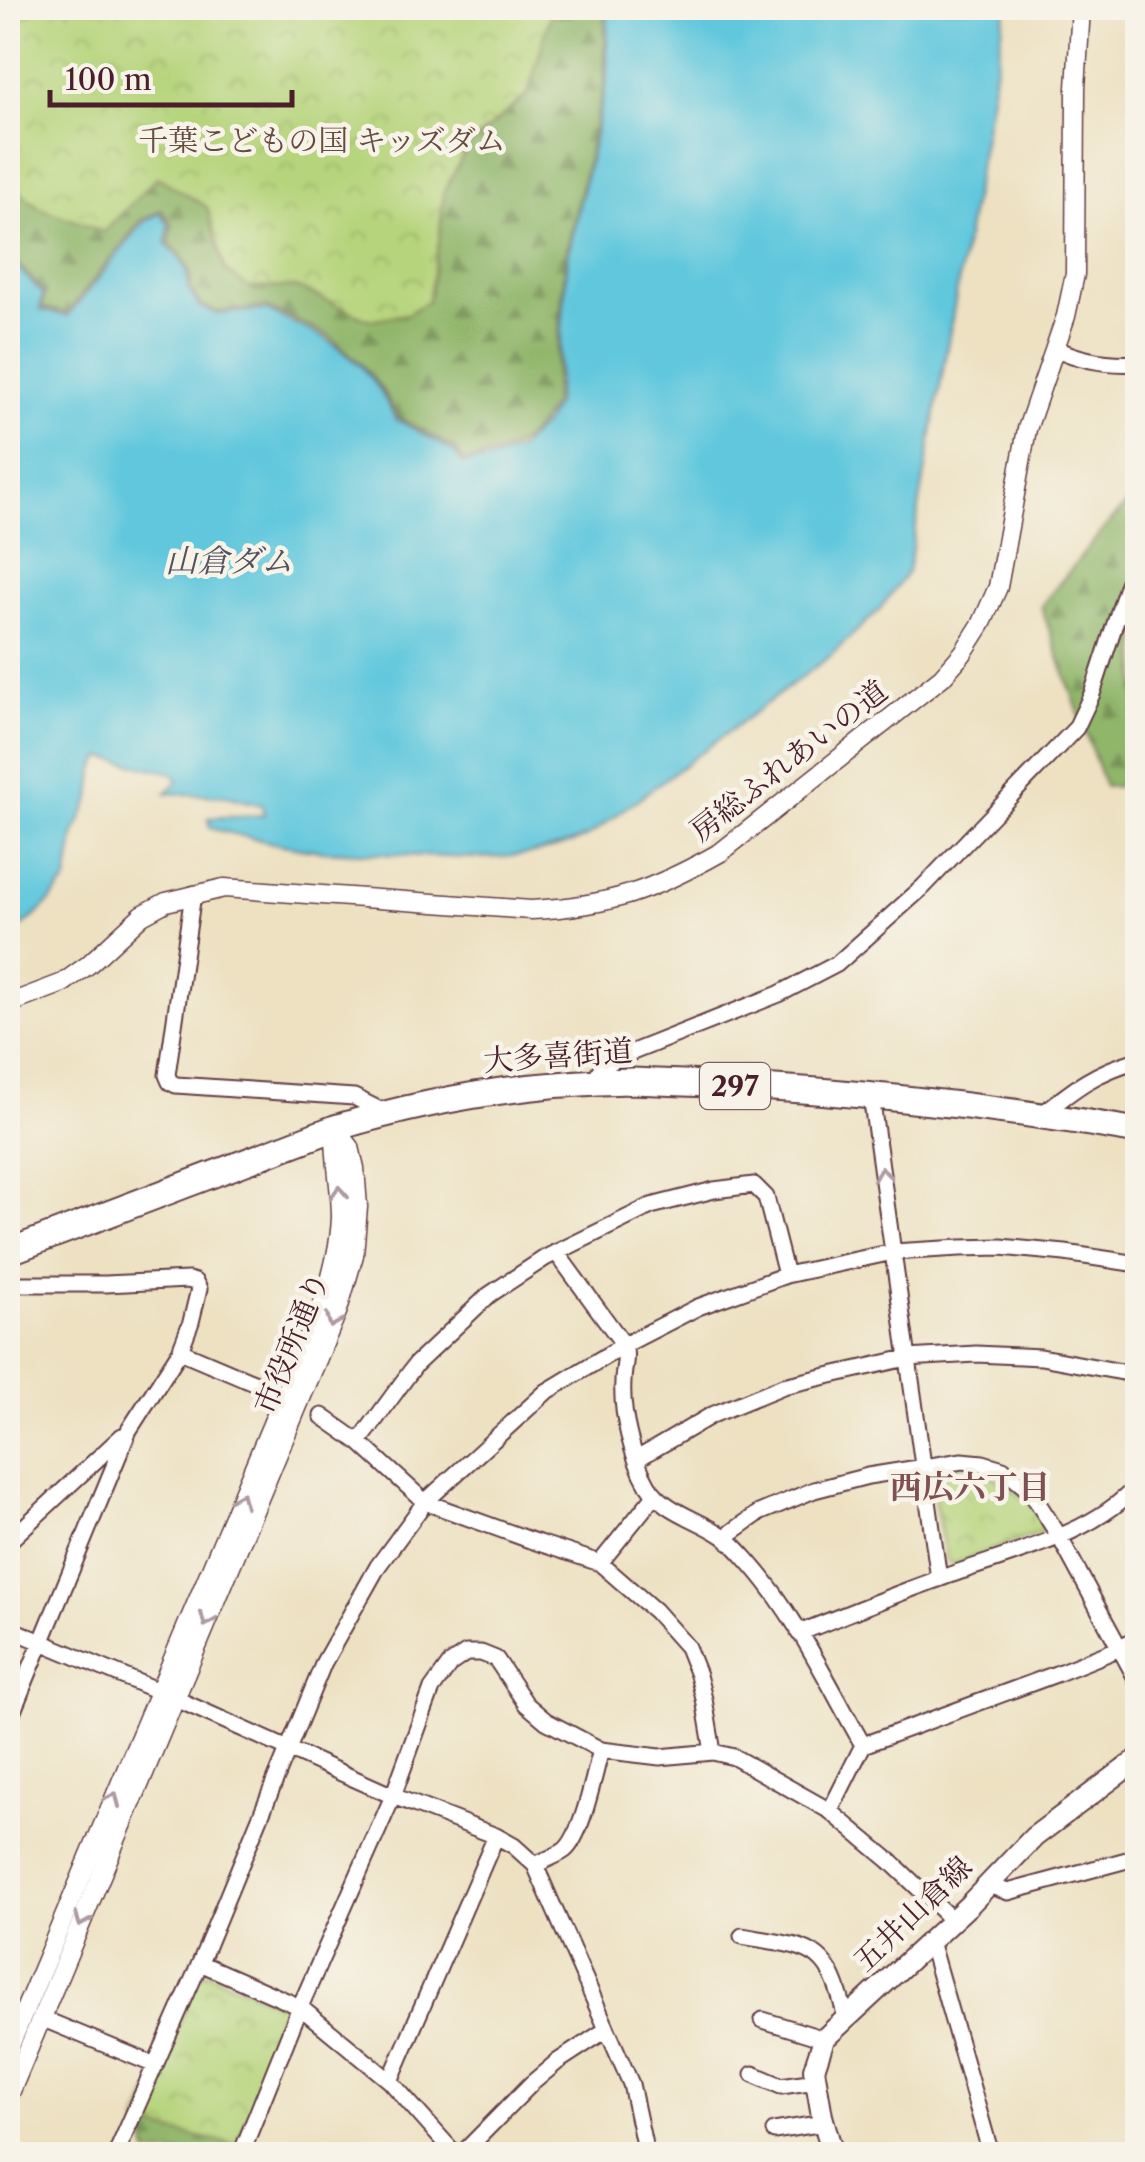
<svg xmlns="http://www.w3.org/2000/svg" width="1145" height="2162" viewBox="0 0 1145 2162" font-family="'Libre Caslon Text','Noto Serif JP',serif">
<defs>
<pattern id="forest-firs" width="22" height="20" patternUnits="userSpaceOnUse" patternTransform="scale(2.5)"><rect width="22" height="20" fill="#90b66b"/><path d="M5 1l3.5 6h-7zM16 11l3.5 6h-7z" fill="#789358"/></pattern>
<pattern id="park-crowns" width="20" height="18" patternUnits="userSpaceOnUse" patternTransform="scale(2.5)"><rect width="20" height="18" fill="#b6d47b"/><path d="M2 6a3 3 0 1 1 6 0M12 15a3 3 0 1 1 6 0" fill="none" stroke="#9eb66a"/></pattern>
</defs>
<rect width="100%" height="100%" fill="#f7f3e8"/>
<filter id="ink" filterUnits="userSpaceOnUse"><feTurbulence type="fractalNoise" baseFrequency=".01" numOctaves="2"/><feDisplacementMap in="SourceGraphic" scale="20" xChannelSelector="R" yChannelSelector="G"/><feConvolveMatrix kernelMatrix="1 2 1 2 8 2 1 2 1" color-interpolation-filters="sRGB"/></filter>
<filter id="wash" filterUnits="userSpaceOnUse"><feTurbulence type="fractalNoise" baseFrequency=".0048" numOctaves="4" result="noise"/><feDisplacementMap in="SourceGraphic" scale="40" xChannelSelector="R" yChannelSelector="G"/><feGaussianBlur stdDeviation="2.25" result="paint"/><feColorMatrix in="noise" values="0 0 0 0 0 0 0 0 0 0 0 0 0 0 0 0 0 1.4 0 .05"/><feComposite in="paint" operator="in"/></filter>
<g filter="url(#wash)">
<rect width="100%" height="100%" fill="#ede1c2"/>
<path fill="url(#forest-firs)" stroke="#6d6a4b" stroke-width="2.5" d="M 548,8 L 605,8 L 605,81 L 566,255 L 553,403 C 529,445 510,455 463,461 L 455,449 L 398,417 L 381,388 L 361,364 L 329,336 L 266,307 L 218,312 L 200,305 L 191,288 L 189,270 L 181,255 L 169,243 L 172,224 L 161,210 L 141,221 L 67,313 L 42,308 L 45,293 L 8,254 L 8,182 L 40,208 L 133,202 L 157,177 L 207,207 L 225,270 L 249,287 L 296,287 L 370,320 L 428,301 L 439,241 L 444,191 L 469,145 L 528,94 L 550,16 Z
M 1137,494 L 1137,785 L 1105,787 L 1041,606 L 1106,526 Z
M 160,2095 L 236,2145 L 235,2154 L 148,2154 L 143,2127 Z"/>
<path fill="url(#park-crowns)" stroke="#807a53" stroke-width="2.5" d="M 37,8 L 548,8 L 550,16 L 528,94 L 469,145 L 444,191 L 439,241 L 428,301 L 407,314 L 370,320 L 296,287 L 249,288 L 225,270 L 207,207 L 157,177 L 104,232 L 40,208 L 8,182 L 8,27 Z
M 957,1467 L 989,1474 L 1022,1494 L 1043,1521 L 1042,1532 L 952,1565 L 946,1560 L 931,1482 L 937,1471 Z
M 207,1972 L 290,2009 L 291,2013 L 236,2145 L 137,2124 L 198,1976 Z"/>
<path fill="#60c7dd" stroke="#557384" stroke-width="2.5" d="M 608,8 L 1006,8 L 908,571 L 879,610 L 829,657 L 587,837 C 521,864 475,858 407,855 C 376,853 345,853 315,850 C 280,846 244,836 210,828 L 209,818 L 264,815 L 262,805 L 227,796 L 166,793 L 178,782 L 173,773 L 102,757 L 94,772 L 91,798 L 75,832 L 67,881 L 43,909 L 19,929 L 8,932 L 8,258 L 43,294 L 40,310 L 68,316 L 143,223 L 160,213 L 169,225 L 166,244 L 179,257 L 187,271 L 188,289 L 199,307 L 217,314 L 266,310 L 327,339 L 360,365 L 379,389 L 396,419 L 453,451 L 462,464 L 491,460 L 518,450 L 543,425 L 556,404 L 568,256 L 607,81 Z"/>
</g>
<g filter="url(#ink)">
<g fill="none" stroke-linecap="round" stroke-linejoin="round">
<g stroke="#623c42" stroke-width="19">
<path id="minor" d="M 1055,348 C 1082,361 1108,365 1138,363
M 193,894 L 167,1075 L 170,1082 L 176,1085 L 354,1097 L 386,1113
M 594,1081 L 600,1070 L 615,1059 L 779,994 L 837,964 L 923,887 L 1076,728 L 1092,694 L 1138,553
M 871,1096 L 939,1579
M 1041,1115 C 1075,1088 1095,1072 1138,1060
M 556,1252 L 624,1345 C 628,1357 623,1369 623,1382 C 621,1413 632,1458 648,1485 C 664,1512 699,1519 723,1536 C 733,1543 742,1554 750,1563 C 797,1616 828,1684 863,1745
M 8,1284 L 106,1284 L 188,1280 L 195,1282 L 199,1289 L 191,1322 L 180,1351 L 129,1430 L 8,1723
M 180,1351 L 284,1395
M 322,1416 L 359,1442 L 425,1502 L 530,1540 L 600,1563 L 655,1611 L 687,1647 L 698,1675 L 704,1699 L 713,1752
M 359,1442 L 416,1364 L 489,1295 L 545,1258 L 651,1206 L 714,1190 L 754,1185 L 766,1197 L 786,1275
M 637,1459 L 712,1415 L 783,1386 L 907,1358 L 976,1354 L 1041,1357 L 1138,1375
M 725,1537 L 759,1513 L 814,1490 L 868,1476 L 962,1461 L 983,1463 L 1003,1469 L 1031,1492 L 1059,1536 L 1138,1682
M 8,1542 L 122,1436
M 600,1563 L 655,1495
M 8,1628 L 158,1691
M 799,1633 C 847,1614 895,1594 944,1577 C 1005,1555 1095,1535 1138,1484
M 174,1698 L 393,1796 L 496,1836 L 514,1846 L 535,1865 L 631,2084 L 646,2154
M 830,1811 L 863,1745 L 1056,1674 L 1118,1649 L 1138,1637
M 535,1865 C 544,1860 557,1856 565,1850 C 583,1834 594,1774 601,1750
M 988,1885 L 1008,1892 L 1138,1857
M 742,1936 C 812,1948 829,1944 846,2019
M 930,1941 L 991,2154
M 200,1963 L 300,2007 L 390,2081 L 455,2154
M 41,2018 L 155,2065
M 763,2020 L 824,2039
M 753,2074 L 781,2086 L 816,2081
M 390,2081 L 496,1836
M 774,2131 L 824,2123
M 116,2154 L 200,1963 L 324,1662 L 378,1566 L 425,1502 L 546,1392 L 624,1345 L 698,1307 L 786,1275 L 893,1252 L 960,1248 L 1001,1247 L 1065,1253 L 1138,1264
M 245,2154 L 245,2144 L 300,2007 L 393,1796 L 432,1689 L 450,1664 L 466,1653 L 481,1653 L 496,1659 L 526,1704 L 546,1721 L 601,1750 L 660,1757 L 713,1752 L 734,1757 L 830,1811 L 890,1861 L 952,1920
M 462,2154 L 531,2084 L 557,2062 L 606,2030"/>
</g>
<g stroke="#623c42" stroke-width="21">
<path id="tertiary" d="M 8,1004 L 63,983 L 88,965 L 142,915 L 166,902 L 224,888 L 531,910 C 610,906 652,891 721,852 L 942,677 L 963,653 L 982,623 L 998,587 L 1027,429 L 1066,316 L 1075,274 L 1076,88 L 1081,8
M 8,2050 L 326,1296 C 333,1270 340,1244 341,1217 C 341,1187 334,1158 335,1128
M 8,2098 L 338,1310 L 354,1255 L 358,1207 L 355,1168 L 350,1147 L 335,1128"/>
</g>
<g stroke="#623c42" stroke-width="24">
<path id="secondary" d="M 833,2154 L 822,2116 L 814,2069 L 824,2039 L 969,1905 L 1034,1837 L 1138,1759"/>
</g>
<g stroke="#623c42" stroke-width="29">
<path id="trunk" d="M 8,1252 L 335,1128 C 432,1099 530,1082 632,1081 C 802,1086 970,1102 1138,1131"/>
</g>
<use href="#minor" stroke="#fff" stroke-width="15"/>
<use href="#tertiary" stroke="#fff" stroke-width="18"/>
<use href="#secondary" stroke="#fff" stroke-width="20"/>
<use href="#trunk" stroke="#fff" stroke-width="25"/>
</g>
<defs><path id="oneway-chevron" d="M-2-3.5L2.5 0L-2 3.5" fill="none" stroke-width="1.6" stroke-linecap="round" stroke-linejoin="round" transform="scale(2.5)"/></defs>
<g stroke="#ae9aa0">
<use href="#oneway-chevron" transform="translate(882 1174) rotate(-98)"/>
<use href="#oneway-chevron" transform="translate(339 1193) rotate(-94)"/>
<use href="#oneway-chevron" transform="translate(333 1321) rotate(112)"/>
<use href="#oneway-chevron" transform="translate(240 1499) rotate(-67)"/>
<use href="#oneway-chevron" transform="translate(207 1620) rotate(113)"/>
<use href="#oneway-chevron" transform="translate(113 1799) rotate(-67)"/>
<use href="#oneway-chevron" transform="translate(82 1920) rotate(113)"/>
</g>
</g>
<g text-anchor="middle" stroke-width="9" stroke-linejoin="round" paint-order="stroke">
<rect fill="#f7f3e8" stroke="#7e5f64" stroke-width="2.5" x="700" y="1063" width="70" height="46" rx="8"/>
<g font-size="28" font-weight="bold" fill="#4a1f2b">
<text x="735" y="1096">297</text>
</g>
<g font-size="30" fill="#654c3f" stroke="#f7f3e8">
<text x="322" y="151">千葉こどもの国 キッズダム</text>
</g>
<g font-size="30" fill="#4a1f2b" stroke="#f7f3e8">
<text transform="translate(789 761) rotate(-38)" y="10">房総ふれあいの道</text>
<text transform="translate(558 1056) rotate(-4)" y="10">大多喜街道</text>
<text transform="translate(292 1343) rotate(-68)" y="10">市役所通り</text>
<text transform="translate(913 1914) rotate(-44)" y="10">五井山倉線</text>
</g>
<g font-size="32" font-style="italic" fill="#515160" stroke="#f7f3e8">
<text x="229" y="572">山倉ダム</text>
</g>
<g font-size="32" font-weight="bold" fill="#815052" stroke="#f7f3e8">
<text x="970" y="1498">西広六丁目</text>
</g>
</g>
<rect width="1145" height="2162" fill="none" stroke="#f7f3e8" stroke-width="40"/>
<path d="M50 90v15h242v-15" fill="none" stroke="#4a1f2b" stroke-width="5"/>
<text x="65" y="90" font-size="30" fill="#4a1f2b" stroke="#f7f3e8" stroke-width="8" paint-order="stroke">100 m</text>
</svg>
